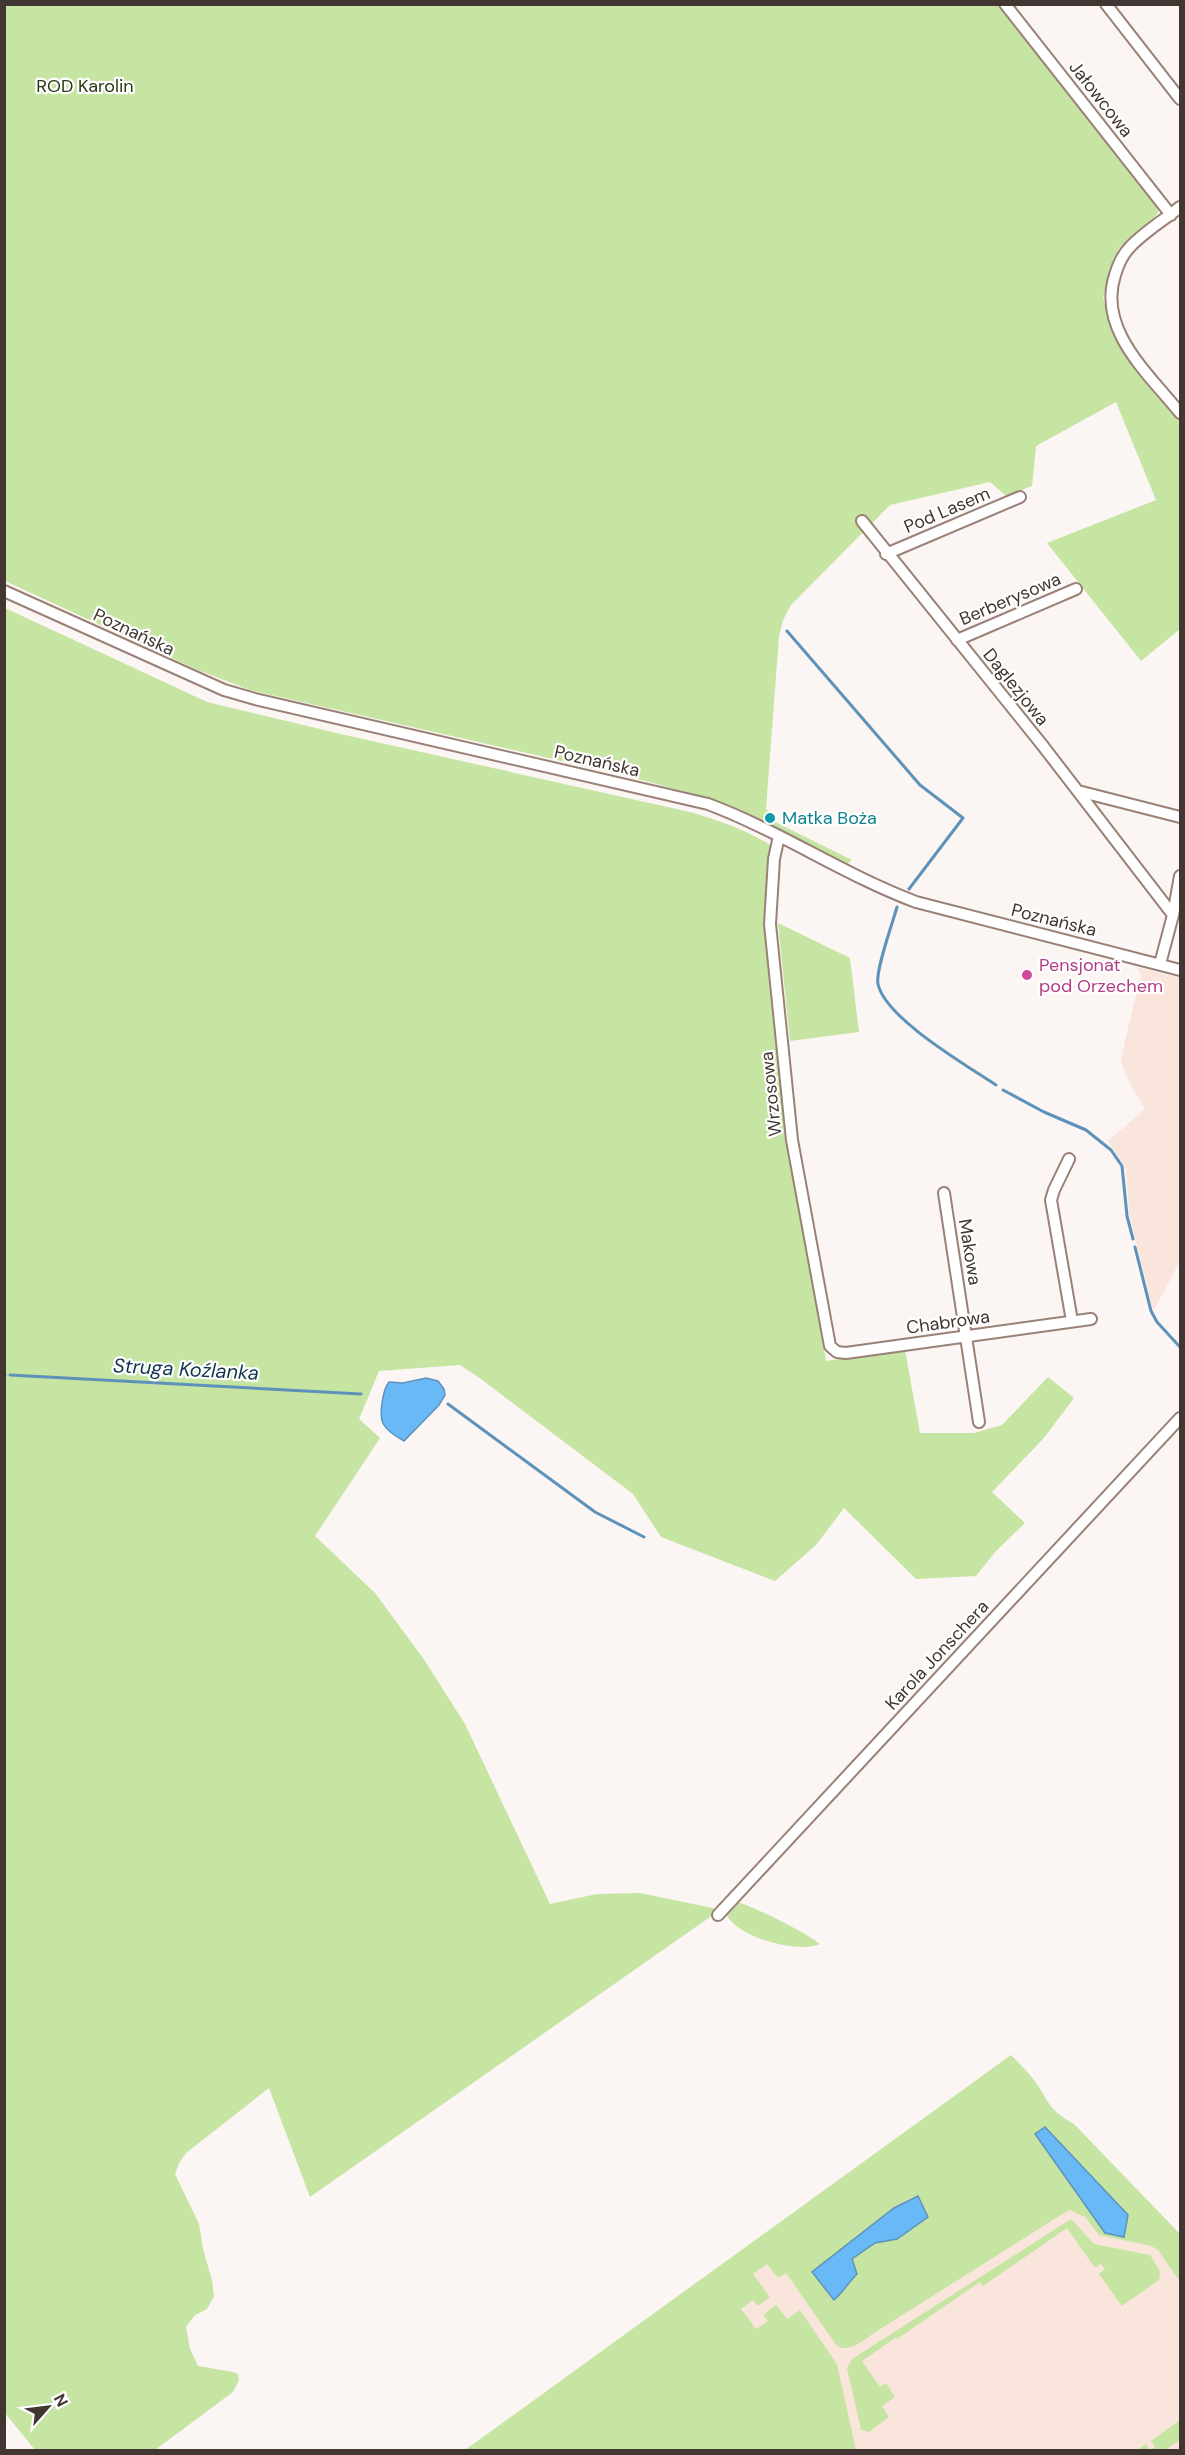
<svg xmlns="http://www.w3.org/2000/svg" width="1185" height="2455" viewBox="0 0 1185 2455" font-family="'DM Sans',sans-serif">
<rect width="100%" height="100%" fill="#fbf5f3"/>
<path fill="#fae5dc" d="M 1136,967 L 1180,978 L 1180,1261 L 1153,1312 L 1129,1213 L 1126,1169 L 1108,1141 L 1145,1109 L 1131,1086 L 1121,1062 L 1126,1036 L 1141,975 Z
M 1002,2064 L 1180,2250 L 1180,2450 L 703,2450 L 633,2330 Z"/>
<path fill="#c6e4a2" d="M 5,5 L 1000,5 L 1158,208 L 1158,213 L 1152,220 L 1119,248 L 1103,297 L 1111,328 L 1127,353 L 1180,420 L 1180,629 L 1141,661 L 1047,543 L 1156,500 L 1116,402 L 1036,446 L 1032,486 L 1006,496 L 990,482 L 890,505 L 791,605 L 783,620 L 779,636 L 766,809 L 774,815 L 775,822 L 852,860 L 847,864 L 729,806 L 686,792 L 623,775 L 250,690 L 198,670 L 5,581 Z
M 5,608 L 207,702 L 345,735 L 690,812 C 718,820 747,830 772,846 L 765,922 L 788,1139 L 826,1361 L 905,1350 L 920,1433 L 974,1433 L 1002,1425 L 1048,1377 L 1074,1398 L 1043,1439 L 992,1492 L 1025,1523 L 996,1551 L 976,1576 L 916,1579 L 844,1508 L 816,1545 L 775,1581 L 661,1537 L 633,1494 L 481,1379 L 460,1365 L 379,1371 L 359,1419 L 380,1438 L 315,1536 L 375,1593 L 423,1658 L 465,1724 L 550,1904 L 597,1894 L 640,1893 L 717,1909 L 710,1917 L 310,2197 L 269,2088 L 186,2153 L 179,2163 L 175,2174 L 199,2224 L 203,2249 L 212,2280 L 214,2296 L 207,2309 L 195,2315 L 186,2327 L 190,2349 L 198,2366 L 233,2372 L 238,2374 L 239,2380 L 233,2392 L 155,2450 L 35,2450 L 5,2413 Z
M 778,923 L 850,958 L 859,1032 L 790,1041 Z
M 734,1901 C 749,1904 809,1934 820,1944 C 799,1954 734,1937 726,1913 Z
M 1011,2055 C 1019,2063 1027,2071 1034,2080 C 1050,2102 1047,2109 1074,2124 L 1180,2234 L 1180,2282 L 1158,2250 L 1151,2246 L 1099,2235 L 1085,2217 L 1070,2210 L 1064,2213 L 874,2333 C 864,2340 849,2353 837,2346 L 786,2273 L 778,2278 L 767,2264 L 753,2274 L 770,2297 L 758,2306 L 753,2300 L 741,2309 L 756,2329 L 768,2321 L 763,2315 L 776,2305 L 787,2319 L 800,2310 L 837,2364 L 856,2450 L 465,2450 Z
M 1071,2219 L 1094,2244 L 1150,2255 L 1160,2271 L 1159,2280 L 1122,2306 L 1099,2274 L 1105,2269 L 1101,2264 L 1095,2268 L 1067,2228 L 983,2286 L 980,2282 L 897,2339 L 895,2338 L 862,2361 L 880,2387 L 886,2383 L 895,2397 L 882,2406 L 889,2417 L 869,2432 L 861,2430 L 847,2368 L 852,2359 Z
M 1180,2420 L 1180,2440 L 1165,2450 L 1137,2450 L 1146,2444 L 1150,2450 L 1155,2447 L 1151,2441 Z"/>
<path fill="#69b9f6" stroke="#5d92bb" stroke-width="1.5" d="M 426,1378 L 438,1381 L 444,1389 L 445,1395 L 439,1405 L 404,1441 C 397,1437 388,1432 384,1425 C 378,1417 383,1389 389,1382 L 403,1383 Z
M 1045,2127 L 1128,2215 L 1124,2237 L 1105,2233 L 1035,2134 Z
M 918,2196 L 928,2217 L 897,2239 L 875,2243 L 852,2259 L 857,2274 C 848,2283 843,2292 834,2300 L 812,2272 L 894,2208 Z"/>
<g fill="none" stroke-linecap="round" stroke-linejoin="round">
<path stroke="#5d92bb" stroke-width="3" d="M 787,631 L 920,785 L 963,818 L 909,889
M 897,907 C 893,922 875,971 878,984 C 885,1018 966,1065 996,1085
M 1003,1090 L 1044,1112 L 1086,1130 L 1111,1150 L 1122,1166 L 1127,1216 L 1133,1239
M 1135,1247 L 1151,1311 L 1157,1322 L 1180,1347
M 4,1375 L 5,1375
M 10,1375 L 361,1394
M 448,1404 L 595,1512 L 644,1537"/>
<g stroke="#9a8176" stroke-width="14">
<path id="minor" d="M 1005,4 L 1171,215
M 1106,4 L 1180,99
M 1180,207 C 1164,220 1144,232 1130,247 C 1123,254 1118,265 1115,275 C 1097,330 1149,374 1180,413
M 862,521 L 1043,746 L 1173,915 L 1160,964
M 886,554 L 1020,497
M 4,591 L 224,690 L 255,699 L 708,804 C 780,831 844,875 916,902 L 1180,970
M 957,640 L 1076,589
M 1078,791 L 1180,817
M 779,836 L 774,859 L 770,924 L 792,1140 L 830,1346 L 837,1352 L 846,1353 L 1091,1319
M 1173,915 L 1180,876
M 1069,1159 L 1054,1190 L 1051,1200 L 1072,1321
M 944,1193 L 979,1422
M 718,1915 L 1180,1418"/>
</g>
<use href="#minor" stroke="#fff" stroke-width="10"/>
</g>
<circle fill="#0f9aa8" stroke="#fff" stroke-width="2" cx="770" cy="818" r="6"/>
<circle fill="#d1479c" stroke="#fff" stroke-width="2" cx="1027" cy="975" r="6"/>
<g text-anchor="middle" stroke-width="4.5" stroke-linejoin="round" paint-order="stroke">
<g font-size="18" fill="#293714" stroke="#fff">
<text x="85" y="92">ROD Karolin</text>
</g>
<g font-size="18" fill="#413631" stroke="#fff">
<text transform="translate(1101 99) rotate(52)" y="6">Jałowcowa</text>
<text transform="translate(947 510) rotate(-23)" y="6">Pod Lasem</text>
<text transform="translate(1010 599) rotate(-23)" y="6">Berberysowa</text>
<text transform="translate(134 632) rotate(25)" y="6">Poznańska</text>
<text transform="translate(1016 687) rotate(51)" y="6">Daglezjowa</text>
<text transform="translate(597 761) rotate(13)" y="6">Poznańska</text>
<text transform="translate(1054 920) rotate(14)" y="6">Poznańska</text>
<text transform="translate(771 1094) rotate(-96)" y="6">Wrzosowa</text>
<text transform="translate(970 1252) rotate(81)" y="6">Makowa</text>
<text transform="translate(948 1322) rotate(-8)" y="6">Chabrowa</text>
<text transform="translate(937 1655) rotate(-47)" y="6">Karola Jonschera</text>
</g>
<g font-size="18" fill="#0d838f" stroke="#fff" text-anchor="start">
<text x="782" y="824">Matka Boża</text>
</g>
<g font-size="18" fill="#b23c85" stroke="#fff" text-anchor="start">
<text x="1039" y="971">Pensjonat<tspan x="1039" dy="21">pod Orzechem</tspan></text>
</g>
<g font-size="20" font-style="italic" fill="#12354d" stroke="#fff">
<text transform="translate(186 1369) rotate(3)" y="7">Struga Koźlanka</text>
</g>
</g>
<rect width="1185" height="2455" fill="none" stroke="#413631" stroke-width="12"/>
<g transform="translate(48 2407) rotate(62)" stroke="#ffffff" stroke-width="4.5" paint-order="stroke">
<path d="M0-4.5L10 22L0 15L-10 22Z" fill="#413631"/>
<text y="-9" font-size="16" font-weight="bold" text-anchor="middle" fill="#413631">N</text>
</g>
</svg>
